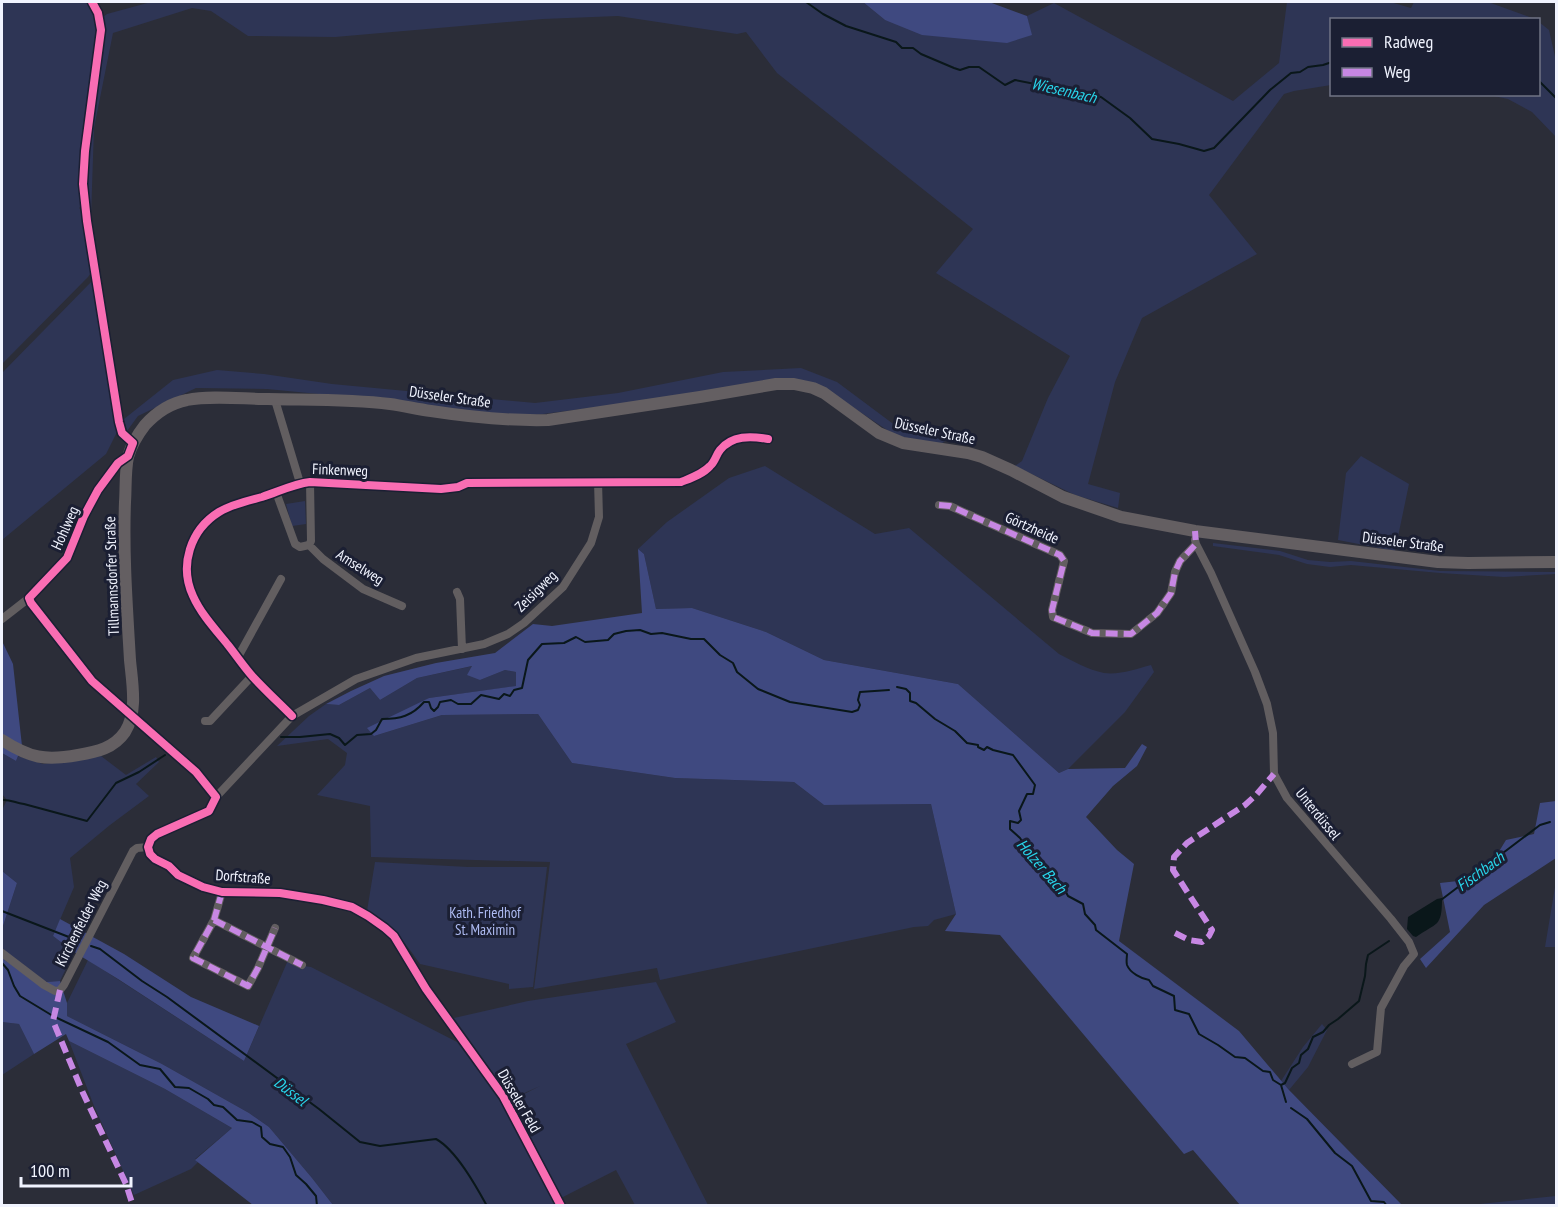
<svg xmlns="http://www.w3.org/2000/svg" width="1558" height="1207" viewBox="0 0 1558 1207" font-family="'PT Sans Narrow',sans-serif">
<rect width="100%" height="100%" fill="#2b2d38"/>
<path fill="#2e3555" d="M 2,2 L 87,2 L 92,10 L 97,22 L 107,14 L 151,2 L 863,2 L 885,20 L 1031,35 L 1027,16 L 1054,3 L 1233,101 L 1279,63 L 1287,2 L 1390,2 L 1411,8 L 1414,2 L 1488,2 L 1535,19 L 1332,20 L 1331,85 L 1294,91 L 1284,94 L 1209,195 L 1257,254 L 1142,318 L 1115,382 L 1088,484 L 1120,493 L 1118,508 L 1075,495 L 1015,466 L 1022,461 L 1048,398 L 1070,356 L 936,273 L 973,229 L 777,73 L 746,32 L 737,34 L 618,16 L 543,19 L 335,37 L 248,36 L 211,11 L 192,8 L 113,33 L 94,128 L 91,217 L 79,207 L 85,222 L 93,270 L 88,277 L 2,364 Z
M 1539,22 L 1549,30 L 1556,61 L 1556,137 L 1532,112 L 1508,99 L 1489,95 L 1538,94 Z
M 94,279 L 117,432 L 106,454 L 2,540 L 2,373 Z
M 801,368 L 837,382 L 896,426 L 947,440 L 939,445 L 916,441 L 893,434 L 842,400 L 802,381 L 535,415 L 486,413 L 360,398 L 267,389 L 196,388 L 138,416 L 127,431 L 124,419 L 173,380 L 217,370 L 264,374 L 332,384 L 535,403 L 618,393 L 723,372 Z
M 1361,456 L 1409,484 L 1395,551 L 1338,540 L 1346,473 Z
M 765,466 L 875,534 L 909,528 L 1059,654 C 1073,661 1088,670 1104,673 C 1120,675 1136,669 1151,665 L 1154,672 L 1125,712 L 1068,769 L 1059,773 L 958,684 L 824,660 L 766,632 L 692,608 L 656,609 L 644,554 L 638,549 L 667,522 L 729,478 Z
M 305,501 L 306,524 L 292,526 L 286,504 Z
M 1213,543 L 1280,551 L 1308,560 L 1330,562 L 1351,561 L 1440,571 L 1556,572 L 1556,574 L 1504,577 L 1440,573 L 1351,565 L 1330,567 L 1307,564 L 1279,555 L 1213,546 Z
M 473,666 L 480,680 L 505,670 L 516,672 L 517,686 L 429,698 L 374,736 L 442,715 L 538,714 L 572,763 L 675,778 L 794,782 L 824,805 L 931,804 L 956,914 L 934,920 L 928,926 L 914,927 L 660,980 L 657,968 L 534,989 L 550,862 L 371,857 L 370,806 L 317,795 L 345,765 L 347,753 L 328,739 L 277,746 L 309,716 L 326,704 L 339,705 L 370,688 L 380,700 L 417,678 Z
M 2,753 L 16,761 L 18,756 L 43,764 L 101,756 L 126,775 L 156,757 L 159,762 L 136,784 L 149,796 L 110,825 L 70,858 L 74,887 L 53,936 L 74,952 L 60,981 L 46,982 L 3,960 L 2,929 L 17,883 L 2,871 L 2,810 L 7,800 L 2,794 Z
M 375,862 L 468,867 L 547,867 L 533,987 L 509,989 L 509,984 L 420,964 C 405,942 391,923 367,911 Z
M 1556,881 L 1556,947 L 1545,947 Z
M 289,958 L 304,966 L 311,967 L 457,1042 L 507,1108 L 558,1205 L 333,1205 L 312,1178 L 269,1127 L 249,1113 L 162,1064 L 67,1016 L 67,1003 L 88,960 L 244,1061 Z
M 656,982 L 676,1022 L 626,1044 L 708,1205 L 635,1205 L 616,1170 L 561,1198 L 512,1100 L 540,1086 L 511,1099 L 454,1018 L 528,1001 Z
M 2,1022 L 19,1024 L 34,1054 L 2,1075 Z
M 1322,1024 L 1327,1030 L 1308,1067 L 1289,1090 L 1281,1081 L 1303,1047 Z
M 69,1041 L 165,1089 L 232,1128 L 195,1159 L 198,1162 L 191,1169 L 134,1195 L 94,1106 Z
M 1556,1196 L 1556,1205 L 1470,1205 Z"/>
<path fill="#3f4980" d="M 863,2 L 989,2 L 1027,16 L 1032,35 L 1007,43 L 922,35 L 885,20 Z
M 638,549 L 644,554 L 656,609 L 692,608 L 766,632 L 824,660 L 958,684 L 1059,773 L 1068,769 L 1125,768 L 1142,744 L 1147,747 L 1137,766 L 1113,786 L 1086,817 L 1117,850 L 1134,864 L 1119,941 L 1239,1031 L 1289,1090 L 1402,1205 L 1240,1205 L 1193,1150 L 1184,1154 L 1000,935 L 945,931 L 956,914 L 931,804 L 824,805 L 794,782 L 675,778 L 572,763 L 538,714 L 442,715 L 374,736 L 367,728 L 429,698 L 516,686 L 516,672 L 505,670 L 480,680 L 467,675 L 472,666 L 417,678 L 380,700 L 370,688 L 339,705 L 326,704 L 351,691 L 384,676 L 436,663 L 495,653 L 533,624 L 552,626 L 642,613 Z
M 2,641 L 13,664 L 22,746 L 16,761 L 2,753 Z
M 1556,801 L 1556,858 L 1484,905 L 1426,968 L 1420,959 L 1450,932 L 1440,883 L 1458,881 L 1462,892 L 1484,876 L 1506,840 L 1534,834 L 1540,803 Z
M 2,871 L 17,883 L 2,929 Z
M 60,919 L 124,954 L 191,997 L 259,1026 L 244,1061 L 118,979 L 74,952 L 53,936 Z
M 2,944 L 4,960 L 46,982 L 60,981 L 67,1003 L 67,1016 L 162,1064 L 249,1113 L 269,1127 L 312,1178 L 333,1205 L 253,1205 L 195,1160 L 232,1128 L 165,1089 L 69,1041 L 66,1034 L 34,1054 L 19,1024 L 2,1022 Z"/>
<path fill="#0a171a" d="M 1442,898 C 1442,928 1437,922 1416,937 L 1413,936 L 1407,929 L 1408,917 L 1437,899 Z"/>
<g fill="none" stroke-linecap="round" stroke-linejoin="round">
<path stroke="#0a171a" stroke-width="2" d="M 806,2 L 823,14 L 846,26 L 896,42 L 902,48 L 913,48 L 921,54 L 954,68 L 960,70 L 969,67 L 979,67 L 1005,85 L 1015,80 L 1101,97 L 1130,118 L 1152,139 L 1179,144 L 1204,151 L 1214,148 L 1270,90 L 1291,73 L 1300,72 L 1308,67 L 1323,65 L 1332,62
M 1538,80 L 1556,98
M 897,687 L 906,689 L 910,693 L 910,701 L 916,703 L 935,719 L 955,731 L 967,743 L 978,745 L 978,747 L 984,750 L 987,747 L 993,750 L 1013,755 L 1035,785 L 1033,794 L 1027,794 L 1019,811 L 1021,820 L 1018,823 L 1010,821 L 1010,829 L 1020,838 L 1026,847 L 1061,883 L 1068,896 L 1083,904 L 1085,914 L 1095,925 L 1096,930 L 1127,954 C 1127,957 1126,961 1127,965 C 1130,973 1142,979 1149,980 L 1153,986 L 1174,996 L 1175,1010 L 1189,1014 L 1199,1034 L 1218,1045 L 1235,1057 L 1245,1058 L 1263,1071 L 1270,1072 L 1273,1080 L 1281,1085 L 1286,1102
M 281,737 L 300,737 L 330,734 L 339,738 L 345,745 L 357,735 L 371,734 L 376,730 L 382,719 C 400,719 412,716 424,702 L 429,702 L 431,708 L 434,711 L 438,707 L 440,702 L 451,700 L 458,704 L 471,704 L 481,695 L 499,699 L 504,694 L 510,696 L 514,690 L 522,688 L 528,660 L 542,644 L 564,643 L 576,637 L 585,642 L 608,640 L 614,634 L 626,631 L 640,630 L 651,634 L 662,633 L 691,639 L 704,639 L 720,655 L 733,663 L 737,672 L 758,689 L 790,702 L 852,712 L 858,710 L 860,705 L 858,700 L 860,692 L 889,690
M 2,800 C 10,799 15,803 24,804 L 87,821 L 116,783 L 139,772 L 165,755
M 1441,900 L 1540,825 L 1550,822
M 2,911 L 74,939
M 91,946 L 100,949 L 142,981 L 167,997 L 319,1109 L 360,1142 L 380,1146 L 436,1139 C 456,1150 476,1186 487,1206
M 2,963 L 8,970 L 14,986 L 20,996 L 53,1016 L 108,1042 L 140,1065 L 160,1069 L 175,1087 L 189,1088 L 208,1099 L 214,1105 L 223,1107 L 237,1120 L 252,1122 L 261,1127 L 262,1137 L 270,1144 L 283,1147 L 290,1157 L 296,1175 L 306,1184 L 316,1196 L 317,1206
M 1281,1085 L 1285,1083 L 1292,1068 L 1299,1063 L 1301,1055 L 1308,1049 L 1313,1037 L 1323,1032 L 1329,1025 L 1338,1019 L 1359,1001 L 1365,976 L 1366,964 L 1368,955 L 1389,941
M 1291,1108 L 1307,1119 L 1335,1153 L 1352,1166 L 1371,1201 L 1384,1202 L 1387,1206"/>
<path stroke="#625e60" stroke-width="8" d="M 275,400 L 300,483
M 276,492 L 295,544 L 300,547 L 309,545 L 311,541 L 310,482
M 939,505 L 950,506 L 1060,555 L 1064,561 L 1052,610 L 1053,617 L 1092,633 L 1131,634 L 1157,613 L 1171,593 L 1175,572 L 1180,561 L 1196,544 L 1195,540
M 1196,544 L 1211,573 L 1255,672 L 1267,704 L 1273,733 L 1274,774 L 1287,798 L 1391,919 L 1409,942 L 1414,954 L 1404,966 L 1381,1008 L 1377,1052 L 1352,1064
M 309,545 L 323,559 L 363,589 L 402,606
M 457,592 L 460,599 L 462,649
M 29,598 L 31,603 L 92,681 L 196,772 L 216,797
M 2,619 L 29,598 L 67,558 L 84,516 L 98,490 L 118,463
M 238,657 L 281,579
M 292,716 C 279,703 266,691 253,677 C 244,667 236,655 228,645 C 215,629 201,614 193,596 C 179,566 190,530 219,512 C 232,504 247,501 262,497 C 278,492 293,484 310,482 L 441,489 L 458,487 L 467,483 L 681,482 C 691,478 703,474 710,466 C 715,462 716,455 720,450 C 732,435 751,436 768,439
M 205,721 L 210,721 L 252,676
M 222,892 L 214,920 L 193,958 L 248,986 L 258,968 L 275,928
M 214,920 L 302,965
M 2,953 L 44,985 L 55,991 L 60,990 L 64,985 L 133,851 L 137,848 L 148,847
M 561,1206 L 503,1096 L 426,989 L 394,936 L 385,928 L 368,916 L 352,907 L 323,900 L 280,893 L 222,892 L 203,887 L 178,875 L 169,866 L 155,859 L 150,854 L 148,847 L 151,839 L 157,834 L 209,811 L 216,797 L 292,716 L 356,679 L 416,658 L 484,644 L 508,634 L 524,623 L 563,587 L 591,543 L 599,517 L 598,481"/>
<path stroke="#645f62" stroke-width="12" d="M 2,740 C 30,758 45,761 78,755 C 97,752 114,748 125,732 C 138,712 132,682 130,660 C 127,608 123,555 125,502 C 126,487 125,471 128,457 C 131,446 138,434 145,425 C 156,413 171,403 187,400 C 210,395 244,399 268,399 C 309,400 350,399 390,404 C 404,406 417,409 431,411 C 470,417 509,421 548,420 L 700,397 L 776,384 L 794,384 L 813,388 L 824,393 L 879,433 L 903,443 L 968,453 L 982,457 L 1011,470 L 1063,497 L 1121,517 L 1195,531 L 1438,562 L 1468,563 L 1556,562"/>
<path stroke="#c787e3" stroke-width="6" stroke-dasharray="12 6" stroke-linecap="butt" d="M 939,505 L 950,506 L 1060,555 L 1064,561 L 1052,610 L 1053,617 L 1092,633 L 1131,634 L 1157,613 L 1171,593 L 1175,572 L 1180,561 L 1196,544 L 1195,531
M 222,892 L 214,920 L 193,958 L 248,986 L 258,968 L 275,928
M 214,920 L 302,965
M 1175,933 L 1189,940 L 1202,942 L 1209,936 L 1212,930 L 1173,870 L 1174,857 L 1187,843 L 1245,805 L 1256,795 L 1274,774
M 60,990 L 53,1021 L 83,1093 L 126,1184 L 133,1206"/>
<g stroke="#1b1f33" stroke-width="11">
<path id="cycleway" d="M 92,2 L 98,13 L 101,30 L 85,151 L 83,184 L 87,221 L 119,422 L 122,433 L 133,443 L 128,456 L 118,463 L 98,490 L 84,516 L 67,558 L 29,598 L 31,603 L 92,681 L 196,772 L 216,797 L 209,811 L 157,834 L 151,839 L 148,847 L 150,854 L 155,859 L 169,866 L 178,875 L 203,887 L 222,892 L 280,893 L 323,900 L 352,907 L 368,916 L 385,928 L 394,936 L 426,989 L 503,1096 L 561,1206
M 292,716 C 279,703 266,691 253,677 C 244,667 236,655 228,645 C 215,629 201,614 193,596 C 179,566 190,530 219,512 C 232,504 247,501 262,497 C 278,492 293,484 310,482 L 441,489 L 458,487 L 467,483 L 681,482 C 691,478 703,474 710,466 C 715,462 716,455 720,450 C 732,435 751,436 768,439"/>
</g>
<use href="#cycleway" stroke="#f96db3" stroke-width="8"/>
</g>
<g text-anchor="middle" stroke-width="6" stroke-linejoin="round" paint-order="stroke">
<g font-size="15" fill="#f1f4ff" stroke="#1b1f33">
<text transform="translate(450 397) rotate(8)" y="5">Düsseler Straße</text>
<text transform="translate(935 431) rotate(12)" y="5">Düsseler Straße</text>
<text transform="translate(340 470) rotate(2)" y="5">Finkenweg</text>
<text transform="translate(65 528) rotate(-66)" y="5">Hohlweg</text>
<text transform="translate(1032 528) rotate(24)" y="5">Görtzheide</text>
<text transform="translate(1403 542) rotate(7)" y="5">Düsseler Straße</text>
<text transform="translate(360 567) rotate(32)" y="5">Amselweg</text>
<text transform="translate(112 576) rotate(-92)" y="5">Tillmannsdorfer Straße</text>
<text transform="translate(536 591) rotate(-45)" y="5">Zeisigweg</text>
<text transform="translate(1318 814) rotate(51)" y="5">Unterdüssel</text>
<text transform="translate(243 877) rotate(4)" y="5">Dorfstraße</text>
<text transform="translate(81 923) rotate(-63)" y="5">Kirchenfelder Weg</text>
<text transform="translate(519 1101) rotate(60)" y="5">Düsseler Feld</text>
</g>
<g font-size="15" fill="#aebbf2" stroke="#1b1f33">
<text x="485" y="918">Kath. Friedhof<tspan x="485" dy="17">St. Maximin</tspan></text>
</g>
<g font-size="16" font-style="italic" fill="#28d6eb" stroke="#1b1f33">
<text transform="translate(1064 90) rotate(13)" y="6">Wiesenbach</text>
<text transform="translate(1042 866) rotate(49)" y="6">Holzer Bach</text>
<text transform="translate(1480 871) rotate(-36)" y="6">Fischbach</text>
<text transform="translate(291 1091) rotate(37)" y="6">Düssel</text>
</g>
</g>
<rect width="1558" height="1207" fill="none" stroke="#f1f4ff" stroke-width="6"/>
<rect x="1330" y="18" width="210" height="78" fill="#1b1f33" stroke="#717485" stroke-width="1.5"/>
<rect x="1342" y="38" width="30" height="9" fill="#f96db3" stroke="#717485" stroke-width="1.5"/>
<text x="1384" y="48" font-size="18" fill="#f1f4ff">Radweg</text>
<rect x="1342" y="68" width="30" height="9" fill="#c787e3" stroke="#717485" stroke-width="1.5"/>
<text x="1384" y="78" font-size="18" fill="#f1f4ff">Weg</text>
<path d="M21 1177v9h110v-9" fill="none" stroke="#f1f4ff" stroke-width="3"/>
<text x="30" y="1177" font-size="18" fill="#f1f4ff" stroke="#1b1f33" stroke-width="4.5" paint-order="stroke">100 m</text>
</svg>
